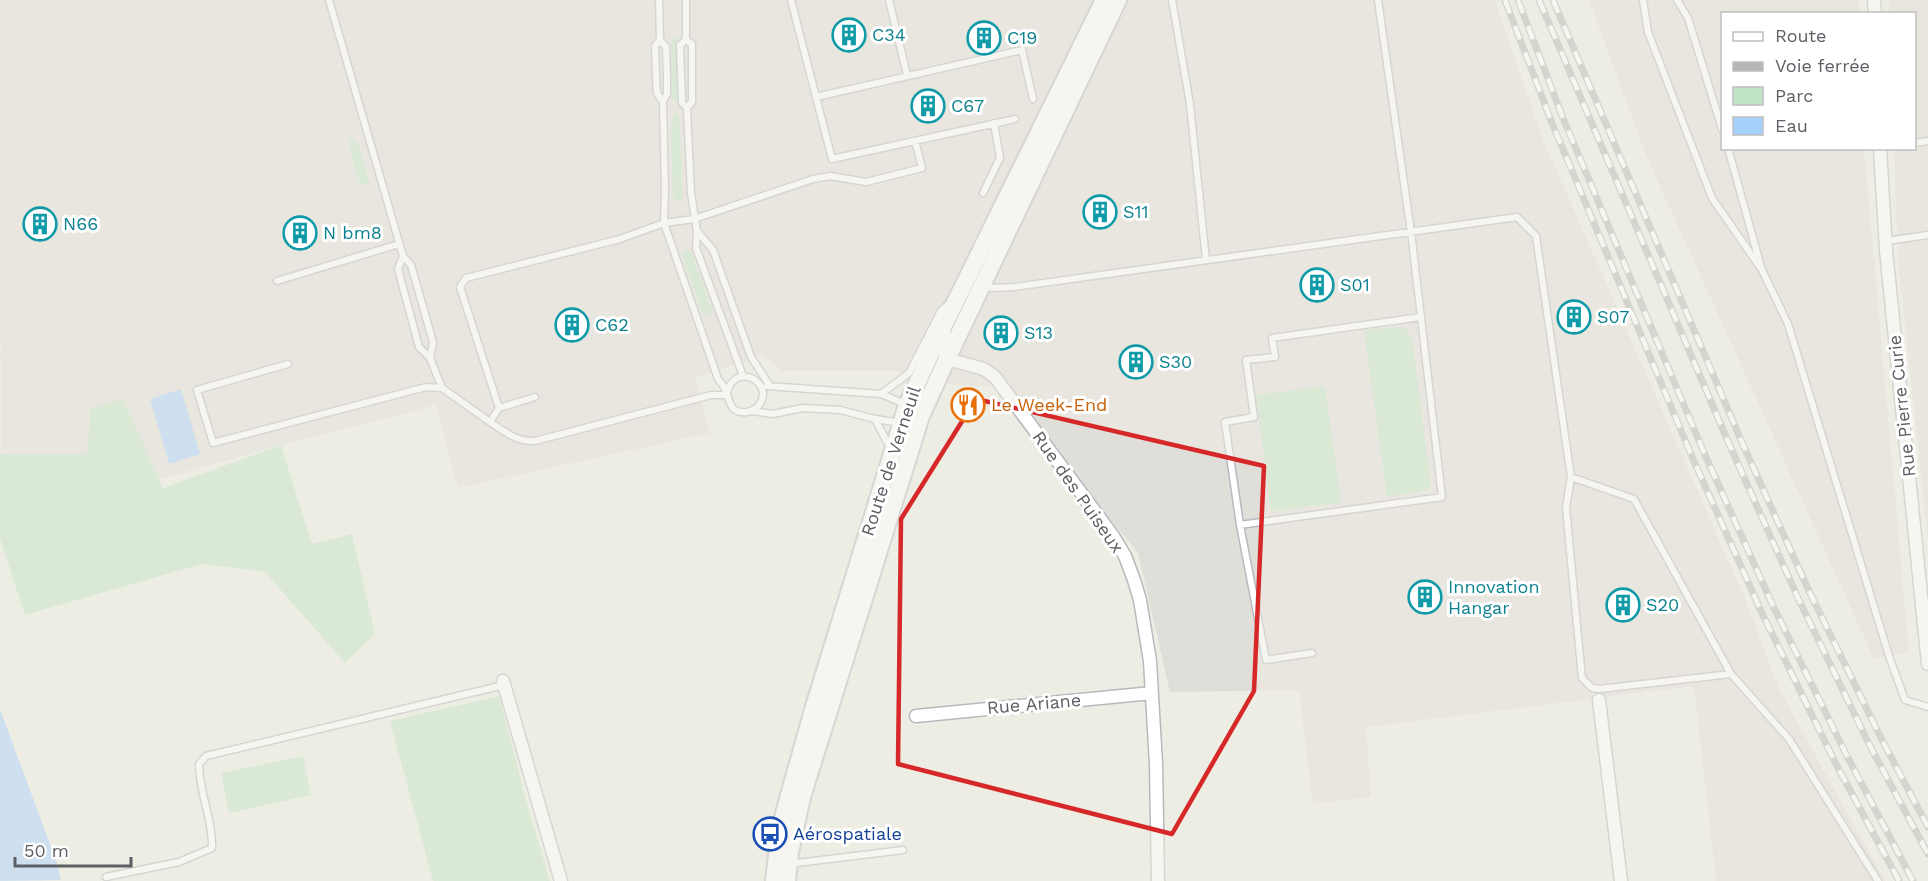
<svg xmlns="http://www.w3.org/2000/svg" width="1928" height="881" viewBox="0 0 1928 881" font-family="'Work Sans',sans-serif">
<rect width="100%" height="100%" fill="#eeede4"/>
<path fill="#e0ded8" d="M 0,0 L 1495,0 L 1541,135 L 1745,599 L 1779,689 L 1885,881 L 1716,881 L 1694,686 L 1366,727 L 1371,797 L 1313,804 L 1299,690 L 1170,692 L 1138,553 L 1002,387 L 944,384 L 896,371 L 783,371 L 763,355 L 695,378 L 710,433 L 458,488 L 436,405 L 281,445 L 1,524 Z
M 1589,0 L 1859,0 L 1860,13 L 1722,14 L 1722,148 L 1864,149 L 1909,652 L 1874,659 L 1645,153 Z
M 1889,0 L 1928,0 L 1928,539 L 1898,261 L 1894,149 L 1914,148 L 1914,14 L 1889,13 Z"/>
<path fill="#c1e5c4" d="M 673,37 L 677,38 L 679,99 L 675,102 L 672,98 L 671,40 Z
M 676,113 L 679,115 L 683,198 L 680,201 L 676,201 L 673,196 L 671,130 L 673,115 Z
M 352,138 L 359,146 L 370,185 L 362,185 L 360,183 L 349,145 L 350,139 Z
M 686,250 L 691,252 L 713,313 L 704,316 L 682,255 Z
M 1398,327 L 1406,329 L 1412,338 L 1430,482 L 1429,488 L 1425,491 L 1387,496 L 1364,331 Z
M 1325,386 L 1341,503 L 1271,511 L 1256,395 Z
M 123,399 L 163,488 L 281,445 L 312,544 L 352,534 L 375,634 L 345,663 L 265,572 L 202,564 L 25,615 L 0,539 L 0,454 L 87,454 L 91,408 Z
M 499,696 L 527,804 L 550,881 L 433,881 L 390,721 Z
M 303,756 L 311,795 L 229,813 L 221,773 Z"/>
<path fill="#a6d1fc" d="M 181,389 L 200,454 L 169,464 L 150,399 Z
M 0,709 L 57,863 L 61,880 L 0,881 Z"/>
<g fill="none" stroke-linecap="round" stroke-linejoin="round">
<g stroke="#b7b9be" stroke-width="9">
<path id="lane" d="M 329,0 L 403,256 L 411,265 L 433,342 L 430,358 L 442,388 L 490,422
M 659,0 L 660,40 L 666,47 L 667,76 L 667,94 L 663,102 L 665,190 L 664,223 L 718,379 C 721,383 725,387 726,391 C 730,402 730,414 747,412 C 751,411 756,409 759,405 C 775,384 737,360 727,392
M 686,0 L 686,40 L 692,44 L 692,102 L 687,108 L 691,193 L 697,231 L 696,248 L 743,376
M 791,0 L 832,159 L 1015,119
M 889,0 L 907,75
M 1172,0 L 1190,104 L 1206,260
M 1643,0 L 1648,32 L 1712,198 L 1762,270 L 1788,324 L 1889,656 L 1905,700 L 1928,707
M 1677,0 L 1688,18 L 1722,129
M 660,40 L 655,46 L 656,77 L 657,93 L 663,102
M 686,40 L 680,45 L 682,103 L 687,108
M 816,97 L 1022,50 L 1033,99
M 1914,143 L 1928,141
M 1728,148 L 1761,267
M 983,193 L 1000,158 L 994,123
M 697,231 L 713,250 L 751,357 L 770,386
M 1886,241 L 1928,235
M 403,256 L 398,269 L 419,347 L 430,358
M 277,281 L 399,244
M 984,286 L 993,288 L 1014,287 L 1517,217 L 1536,236 L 1571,477 L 1634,499 L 1731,674 L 1789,739 L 1878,881
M 288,364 L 197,390 L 213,443 L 426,387 L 442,388
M 767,386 L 881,394 L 905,404
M 881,394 L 909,373 L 941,311 L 946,306
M 726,395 L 711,395 L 535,441 C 517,442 505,432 490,422 L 499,408 L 460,287 L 466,278 L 620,239 L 664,223 L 694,219 L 813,179 L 830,176 L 866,182 L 922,168 L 915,141
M 499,408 L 535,397
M 752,411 L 773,414 L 802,408 L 840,410 L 875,419 L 901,423
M 875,419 L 890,448
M 1571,477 L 1566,508 L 1582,678 L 1592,688 L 1599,689 L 1731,674
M 1240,525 L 1442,497 L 1411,232 L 1378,0
M 1312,653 L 1266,660 L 1240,525 L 1225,422 L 1254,417 L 1246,360 L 1275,357 L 1272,338 L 1421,317
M 789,864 L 903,850
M 106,877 L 179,862 L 212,848 C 213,819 199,793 199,764 L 206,756 L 504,685"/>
</g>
<g stroke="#b7b9be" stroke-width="15">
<path id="street" d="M 1874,0 L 1875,14
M 1880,148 L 1886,250 L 1928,664
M 944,329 L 944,351 L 947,359 L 984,369 L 995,377 L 1113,536 L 1125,556 L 1134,580 L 1140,600 L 1150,661 L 1156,764 L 1158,881
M 503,681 L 561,881
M 1599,700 L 1621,881
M 916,716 L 1152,693"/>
</g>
<g stroke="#b8bac0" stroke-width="20">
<path id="secondary" d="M 774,881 L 780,830 L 786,806 L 813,710 L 907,405 L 944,325 L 1104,0
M 787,881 L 790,852 L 802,797 L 921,416 L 947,359 L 1118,0"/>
</g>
<use href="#lane" stroke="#fff" stroke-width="6"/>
<use href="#street" stroke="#fff" stroke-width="12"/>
<use href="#secondary" stroke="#fff" stroke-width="16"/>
<g stroke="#b5b6b6" stroke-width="7">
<path id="rail" d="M 1505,0 L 1552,123 L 1693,459 L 1761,611 L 1836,764 L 1899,881
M 1518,0 L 1563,118 L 1705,455 L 1774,608 L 1848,758 L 1913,881
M 1539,0 L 1730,446 L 1798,598 L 1870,746 L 1928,854
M 1553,0 L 1744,447 L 1809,591 L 1882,740 L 1928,827"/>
</g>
<use href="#rail" stroke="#fff" stroke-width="4.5" stroke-dasharray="14" stroke-linecap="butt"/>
</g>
<path d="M0 0H1928V881H0ZM 976,399 L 1264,466 L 1254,691 L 1172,834 L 898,764 L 901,519 Z" fill="#eeede4" fill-opacity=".55" fill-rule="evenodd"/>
<path fill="none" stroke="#d62828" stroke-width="4.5" stroke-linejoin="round" d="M 976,399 L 1264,466 L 1254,691 L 1172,834 L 898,764 L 901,519 Z"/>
<defs>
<g id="building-ring" transform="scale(1.725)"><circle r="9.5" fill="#fff" stroke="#0f9aa8" stroke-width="1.5"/><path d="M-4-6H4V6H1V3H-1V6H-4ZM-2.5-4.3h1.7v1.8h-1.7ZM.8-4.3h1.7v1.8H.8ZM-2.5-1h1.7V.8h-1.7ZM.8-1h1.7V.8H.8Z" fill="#0f9aa8"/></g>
<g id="restaurant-ring" transform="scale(1.725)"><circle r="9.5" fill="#fff" stroke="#e8710a" stroke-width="1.5"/><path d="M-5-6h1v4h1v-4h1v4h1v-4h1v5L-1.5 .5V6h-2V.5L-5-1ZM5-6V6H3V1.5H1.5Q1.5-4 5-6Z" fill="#e8710a"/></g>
<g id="bus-ring" transform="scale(1.725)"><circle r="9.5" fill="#fff" stroke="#1a4fb4" stroke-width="1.5"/><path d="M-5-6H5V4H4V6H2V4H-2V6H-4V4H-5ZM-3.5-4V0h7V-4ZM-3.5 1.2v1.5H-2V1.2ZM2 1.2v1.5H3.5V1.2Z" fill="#1a4fb4"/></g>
</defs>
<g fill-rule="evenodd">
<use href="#building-ring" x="849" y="35"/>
<use href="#building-ring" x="984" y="38"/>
<use href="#building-ring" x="928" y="106"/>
<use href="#building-ring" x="1100" y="212"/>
<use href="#building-ring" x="40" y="224"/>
<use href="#building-ring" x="300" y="233"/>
<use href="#building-ring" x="1317" y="285"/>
<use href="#building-ring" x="1574" y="317"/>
<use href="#building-ring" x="572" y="325"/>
<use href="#building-ring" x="1001" y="333"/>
<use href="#building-ring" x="1136" y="362"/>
<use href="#restaurant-ring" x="968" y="405"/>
<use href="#building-ring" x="1425" y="597"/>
<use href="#building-ring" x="1623" y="605"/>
<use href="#bus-ring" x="770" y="834"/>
</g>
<g text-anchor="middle" stroke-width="6" stroke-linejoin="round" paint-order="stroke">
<g font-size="18" fill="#0d838f" stroke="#fff" text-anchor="start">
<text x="872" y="41">C34</text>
<text x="1007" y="44">C19</text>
<text x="951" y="112">C67</text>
<text x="1123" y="218">S11</text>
<text x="63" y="230">N66</text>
<text x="323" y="239">N bm8</text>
<text x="1340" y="291">S01</text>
<text x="1597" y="323">S07</text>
<text x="595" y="331">C62</text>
<text x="1024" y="339">S13</text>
<text x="1159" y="368">S30</text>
<text x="1448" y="593">Innovation<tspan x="1448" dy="21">Hangar</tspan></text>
<text x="1646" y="611">S20</text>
</g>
<g font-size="18" fill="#c56008" stroke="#fff" text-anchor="start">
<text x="991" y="411">Le Week-End</text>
</g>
<g font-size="18" fill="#5c5f64" stroke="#fff">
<text transform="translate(1902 406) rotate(-96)" y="6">Rue Pierre Curie</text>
<text transform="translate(891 461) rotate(-72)" y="6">Route de Verneuil</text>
<text transform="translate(1078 492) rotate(55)" y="6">Rue des Puiseux</text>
<text transform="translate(1034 704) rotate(-5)" y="6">Rue Ariane</text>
</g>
<g font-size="18" fill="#164399" stroke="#fff" text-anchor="start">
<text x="793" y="840">Aérospatiale</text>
</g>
</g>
<rect x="1721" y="12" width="195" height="138" fill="#ffffff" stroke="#bebfc1" stroke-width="1.5"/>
<rect x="1733" y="32" width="30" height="9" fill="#ffffff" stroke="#bebfc1" stroke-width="1.5"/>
<text x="1775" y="42" font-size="18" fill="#5c5f64">Route</text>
<rect x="1733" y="62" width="30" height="9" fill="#b5b6b6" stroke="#bebfc1" stroke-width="1.5"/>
<text x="1775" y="72" font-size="18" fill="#5c5f64">Voie ferrée</text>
<rect x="1733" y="87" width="30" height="18" fill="#c1e5c4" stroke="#bebfc1" stroke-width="1.5"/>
<text x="1775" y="102" font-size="18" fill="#5c5f64">Parc</text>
<rect x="1733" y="117" width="30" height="18" fill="#a6d1fc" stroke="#bebfc1" stroke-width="1.5"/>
<text x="1775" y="132" font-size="18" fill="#5c5f64">Eau</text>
<path d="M15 857v9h116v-9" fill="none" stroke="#5c5f64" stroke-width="3"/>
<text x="24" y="857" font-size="18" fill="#5c5f64" stroke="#ffffff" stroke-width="4.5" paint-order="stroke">50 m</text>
</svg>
